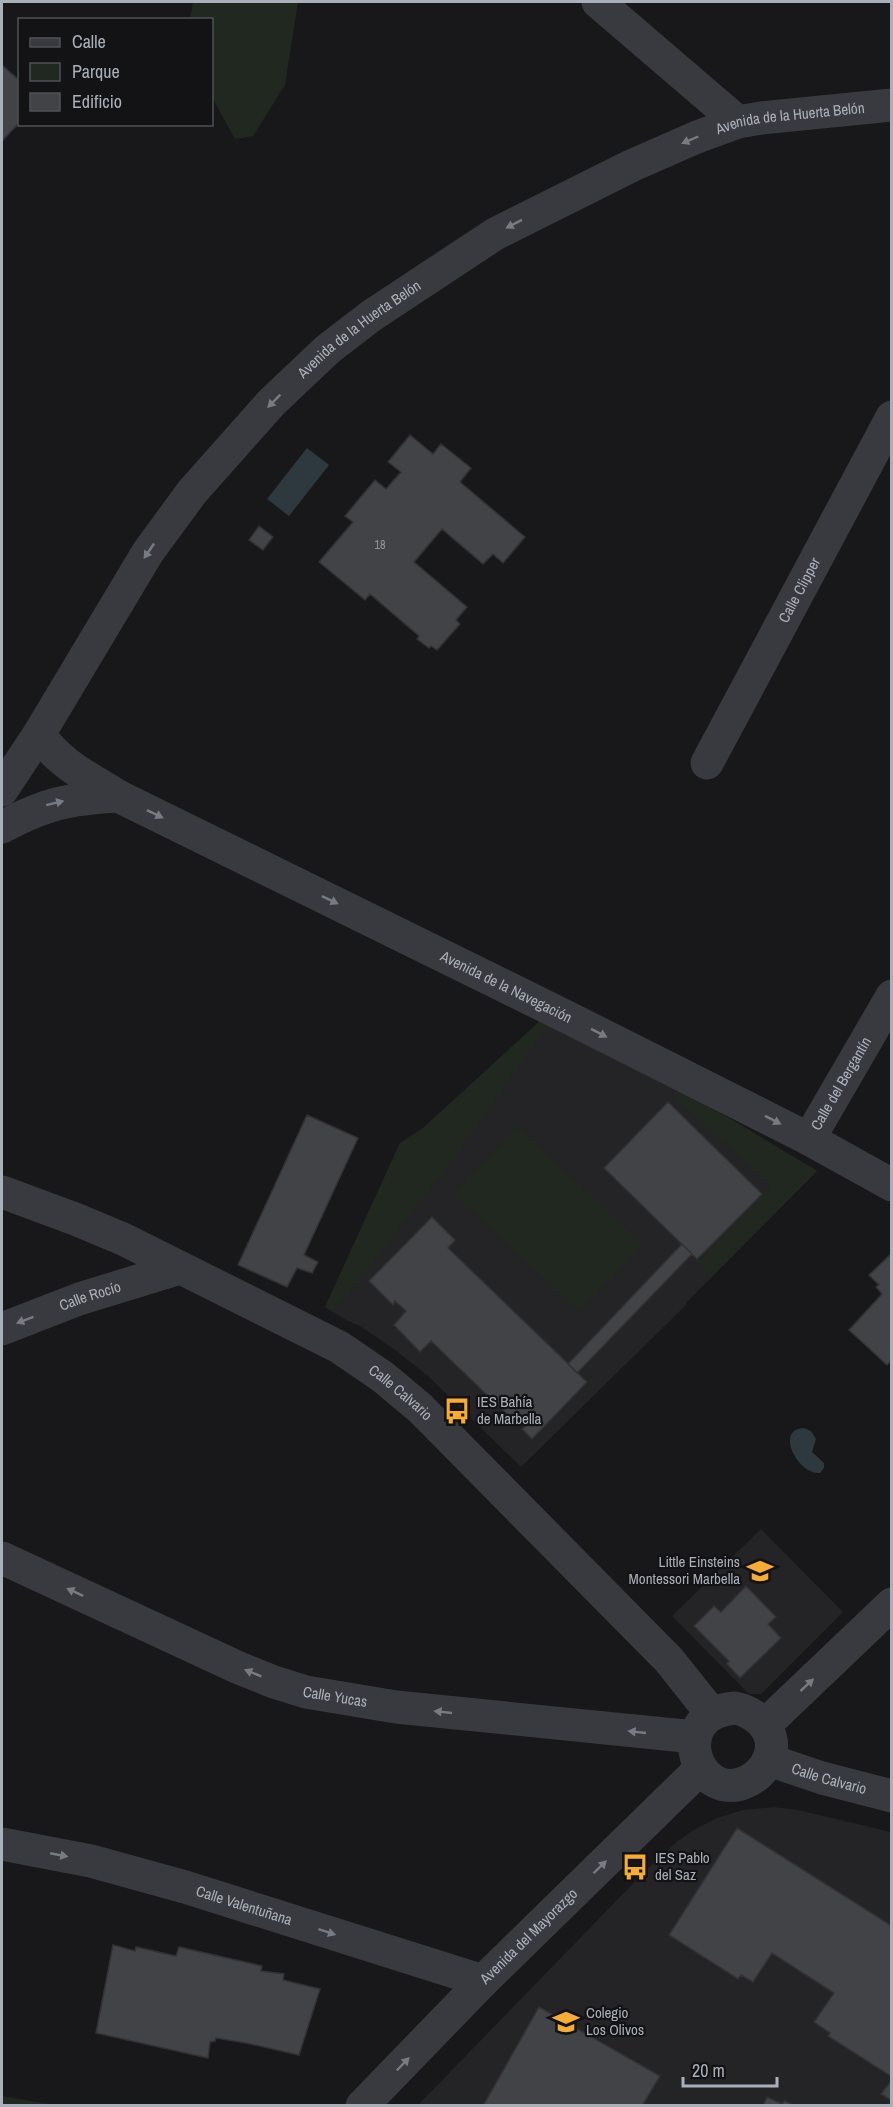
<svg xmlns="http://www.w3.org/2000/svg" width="893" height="2107" viewBox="0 0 893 2107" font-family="'Archivo Narrow',sans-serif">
<rect width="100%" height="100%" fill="#18181a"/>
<path fill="#242427" d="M 540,1021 L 670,1086 L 731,1119 L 817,1171 L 686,1303 L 687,1304 L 521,1467 L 428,1376 L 395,1350 L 360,1326 L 346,1320 L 325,1307 L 400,1143 L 423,1128 Z
M 761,1529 L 843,1612 L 761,1694 L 749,1694 L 672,1616 Z
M 774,1807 L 798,1810 L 891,1832 L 891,2105 L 418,2105 L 650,1866 L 678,1841 L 692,1831 L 717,1818 L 743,1810 Z"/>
<path fill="#202820" d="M 193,2 L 298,2 L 285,85 L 253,136 L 235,139 L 212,97 L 212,20 L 190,19 Z
M 540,1021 L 547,1025 L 445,1171 L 333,1312 L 325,1307 L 400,1143 L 423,1128 Z
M 679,1091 L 731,1119 L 817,1171 L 709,1279 L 698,1262 L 772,1186 L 674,1098 Z
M 517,1126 L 643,1244 L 579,1312 L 453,1194 Z
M 2,2096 L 55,2105 L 2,2105 Z"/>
<path fill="#2d383f" d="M 307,448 L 329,465 L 289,516 L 267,499 Z
M 804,1428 L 811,1431 L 816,1439 L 812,1452 L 824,1463 L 824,1468 L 820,1473 C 798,1475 774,1429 804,1428 Z"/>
<path fill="#424347" stroke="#323236" stroke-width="1.5" d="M 2,65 L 20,81 L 20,122 L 2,141 Z
M 410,435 L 433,454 L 441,444 L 471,468 L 460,482 L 525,537 L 503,563 L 493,554 L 483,564 L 442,529 L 414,562 L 467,607 L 456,620 L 460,624 L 437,650 L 431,646 L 429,648 L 417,639 L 419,636 L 370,594 L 365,600 L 319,562 L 353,522 L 345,516 L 375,480 L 386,489 L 401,472 L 388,462 Z
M 259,526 L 273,537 L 263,550 L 249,540 Z
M 668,1102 L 762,1194 L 697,1259 L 604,1168 Z
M 307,1115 L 358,1138 L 304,1255 L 318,1262 L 312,1273 L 297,1268 L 287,1287 L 238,1265 Z
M 432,1217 L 455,1240 L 448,1248 L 587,1382 L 532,1439 L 522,1429 L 526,1426 L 515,1416 L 512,1419 L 431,1341 L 420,1352 L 394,1325 L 406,1311 L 395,1301 L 393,1305 L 369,1281 Z
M 682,1244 L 692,1254 L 577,1373 L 568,1364 Z
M 892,1253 L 892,1360 L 887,1365 L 849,1330 L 882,1294 L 876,1287 L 879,1285 L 869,1275 Z
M 746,1586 L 776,1617 L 768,1624 L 781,1638 L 740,1678 L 727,1664 L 729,1661 L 694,1626 L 714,1606 L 721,1612 Z
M 737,1828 L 892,1926 L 892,2077 L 828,2036 L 830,2033 L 814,2022 L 834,1993 L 772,1953 L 753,1982 L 741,1975 L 738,1979 L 669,1935 Z
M 113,1945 L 135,1951 L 136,1947 L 176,1956 L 179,1947 L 262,1966 L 261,1971 L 284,1974 L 283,1980 L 320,1989 L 299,2055 L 246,2043 L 216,2038 L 215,2041 L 210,2042 L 208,2058 L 96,2033 Z
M 539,2007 L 660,2076 L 642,2106 L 483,2106 Z
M 892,2080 L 892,2101 L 881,2094 Z
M 767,2097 L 782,2104 L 785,2101 L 794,2106 L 763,2106 Z"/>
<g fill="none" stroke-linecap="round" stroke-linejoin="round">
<g stroke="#393a3f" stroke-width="33">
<path d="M 598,2 L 738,122"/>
<path id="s1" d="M 39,734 C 59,764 88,777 118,796 L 567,1017 L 809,1139 L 892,1185"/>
<path id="s2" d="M 707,763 L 892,417"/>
<path id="s3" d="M 2,790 L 39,734 L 148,552 L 192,492 L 271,403 L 328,349 L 371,316 L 495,234 L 631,166 L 697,137 L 738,122 L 761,118 L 892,105"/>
<path d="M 2,827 C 46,803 69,799 118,796"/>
<path id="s4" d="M 809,1139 L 892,996"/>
<path id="s5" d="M 2,1192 L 75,1219 L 123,1239 L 339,1347 L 383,1377 L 420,1408 L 669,1660 L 712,1714"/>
<path id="s6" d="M 2,1329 L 79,1299 L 180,1268"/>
<path id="s7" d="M 2,1558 L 239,1668 L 274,1682 L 306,1692 L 396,1707 L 695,1737"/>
<path d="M 735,1708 C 758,1713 779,1733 769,1758 C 765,1769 758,1776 748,1781 C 698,1807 664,1714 735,1708 Z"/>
<path d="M 765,1725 L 892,1604"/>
<path id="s8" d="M 769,1760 L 822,1778 L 892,1796"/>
<path id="s9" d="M 2,1844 L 91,1861 L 185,1887 L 483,1981"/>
<path id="s10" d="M 362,2106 L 483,1981 L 700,1769"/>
</g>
</g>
<defs><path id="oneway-solid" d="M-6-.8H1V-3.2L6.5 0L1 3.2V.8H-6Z" transform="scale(1.5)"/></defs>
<g fill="#777b83">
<use href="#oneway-solid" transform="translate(690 140) rotate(157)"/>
<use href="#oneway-solid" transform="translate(514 224) rotate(153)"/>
<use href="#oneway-solid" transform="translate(274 401) rotate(135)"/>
<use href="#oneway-solid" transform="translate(149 551) rotate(124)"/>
<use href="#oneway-solid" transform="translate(55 803) rotate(-14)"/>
<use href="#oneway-solid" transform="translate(155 814) rotate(26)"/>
<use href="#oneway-solid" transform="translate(330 900) rotate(26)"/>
<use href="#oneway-solid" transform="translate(599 1033) rotate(27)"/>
<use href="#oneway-solid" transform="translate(773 1120) rotate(27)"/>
<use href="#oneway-solid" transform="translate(25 1320) rotate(159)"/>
<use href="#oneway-solid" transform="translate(75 1592) rotate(-155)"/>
<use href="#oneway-solid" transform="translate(253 1673) rotate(-158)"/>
<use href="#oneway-solid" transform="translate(807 1685) rotate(-43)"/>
<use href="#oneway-solid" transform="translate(443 1712) rotate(-174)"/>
<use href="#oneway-solid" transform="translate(637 1732) rotate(-174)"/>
<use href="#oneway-solid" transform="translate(59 1855) rotate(11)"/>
<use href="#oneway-solid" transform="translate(600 1867) rotate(-44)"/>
<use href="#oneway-solid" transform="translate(327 1932) rotate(18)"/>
<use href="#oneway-solid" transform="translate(403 2064) rotate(-46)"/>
</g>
<defs>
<g id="bus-bare" transform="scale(2.07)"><path d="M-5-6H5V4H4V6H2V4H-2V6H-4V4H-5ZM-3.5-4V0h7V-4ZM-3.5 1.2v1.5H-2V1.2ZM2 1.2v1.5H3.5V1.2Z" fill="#f7ac33" stroke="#131315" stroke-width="2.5" paint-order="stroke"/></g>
<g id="school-bare" transform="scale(2.07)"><path d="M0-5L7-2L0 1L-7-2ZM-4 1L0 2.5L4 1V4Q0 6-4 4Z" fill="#f7ac33" stroke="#131315" stroke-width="2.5" paint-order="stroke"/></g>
</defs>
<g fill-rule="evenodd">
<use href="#bus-bare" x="457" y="1411"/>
<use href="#school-bare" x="760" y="1571"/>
<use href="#bus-bare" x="635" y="1867"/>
<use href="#school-bare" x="566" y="2022"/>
</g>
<g text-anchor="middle" stroke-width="4.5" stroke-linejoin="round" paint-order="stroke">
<g font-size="12" fill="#90959d">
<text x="380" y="549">18</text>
</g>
<g font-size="15" fill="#aab0ba" stroke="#131315">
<text dy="5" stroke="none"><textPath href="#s3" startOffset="1074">Avenida de la Huerta Belón</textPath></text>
<text dy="5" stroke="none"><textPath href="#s3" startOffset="588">Avenida de la Huerta Belón</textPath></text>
<text dy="5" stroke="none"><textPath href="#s2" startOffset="196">Calle Clipper</textPath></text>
<text dy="5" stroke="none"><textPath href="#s1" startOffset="534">Avenida de la Navegación</textPath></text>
<text dy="5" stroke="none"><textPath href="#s4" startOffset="64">Calle del Bergantín</textPath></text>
<text dy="5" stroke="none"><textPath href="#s6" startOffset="94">Calle Rocío</textPath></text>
<text dy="5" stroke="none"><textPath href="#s5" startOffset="448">Calle Calvario</textPath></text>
<text dy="5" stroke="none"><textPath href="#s7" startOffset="362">Calle Yucas</textPath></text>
<text dy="5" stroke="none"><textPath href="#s8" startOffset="63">Calle Calvario</textPath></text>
<text dy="5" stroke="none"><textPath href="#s9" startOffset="250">Calle Valentuñana</textPath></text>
<text dy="5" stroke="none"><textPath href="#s10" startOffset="238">Avenida del Mayorazgo</textPath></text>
</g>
<g font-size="15" fill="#aab0ba" stroke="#131315" text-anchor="start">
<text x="477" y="1407">IES Bahía<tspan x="477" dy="17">de Marbella</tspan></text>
<text x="740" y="1567" text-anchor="end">Little Einsteins<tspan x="740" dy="17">Montessori Marbella</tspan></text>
<text x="655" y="1863">IES Pablo<tspan x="655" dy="17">del Saz</tspan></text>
<text x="586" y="2018">Colegio<tspan x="586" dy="17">Los Olivos</tspan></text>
</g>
</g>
<rect width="893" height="2107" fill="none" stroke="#aab0ba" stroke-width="6"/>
<rect x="18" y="18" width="195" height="108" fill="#131315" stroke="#4f5257" stroke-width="1.5"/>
<rect x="30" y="38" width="30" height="9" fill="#393a3f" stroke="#4f5257" stroke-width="1.5"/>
<text x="72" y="48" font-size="18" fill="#aab0ba">Calle</text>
<rect x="30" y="63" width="30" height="18" fill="#202820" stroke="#4f5257" stroke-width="1.5"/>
<text x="72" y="78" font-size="18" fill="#aab0ba">Parque</text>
<rect x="30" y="93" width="30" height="18" fill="#424347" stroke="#4f5257" stroke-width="1.5"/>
<text x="72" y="108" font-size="18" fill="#aab0ba">Edificio</text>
<path d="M683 2077v9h94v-9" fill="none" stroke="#aab0ba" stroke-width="3"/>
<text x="692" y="2077" font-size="18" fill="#aab0ba" stroke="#131315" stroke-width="4.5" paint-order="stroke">20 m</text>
</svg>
